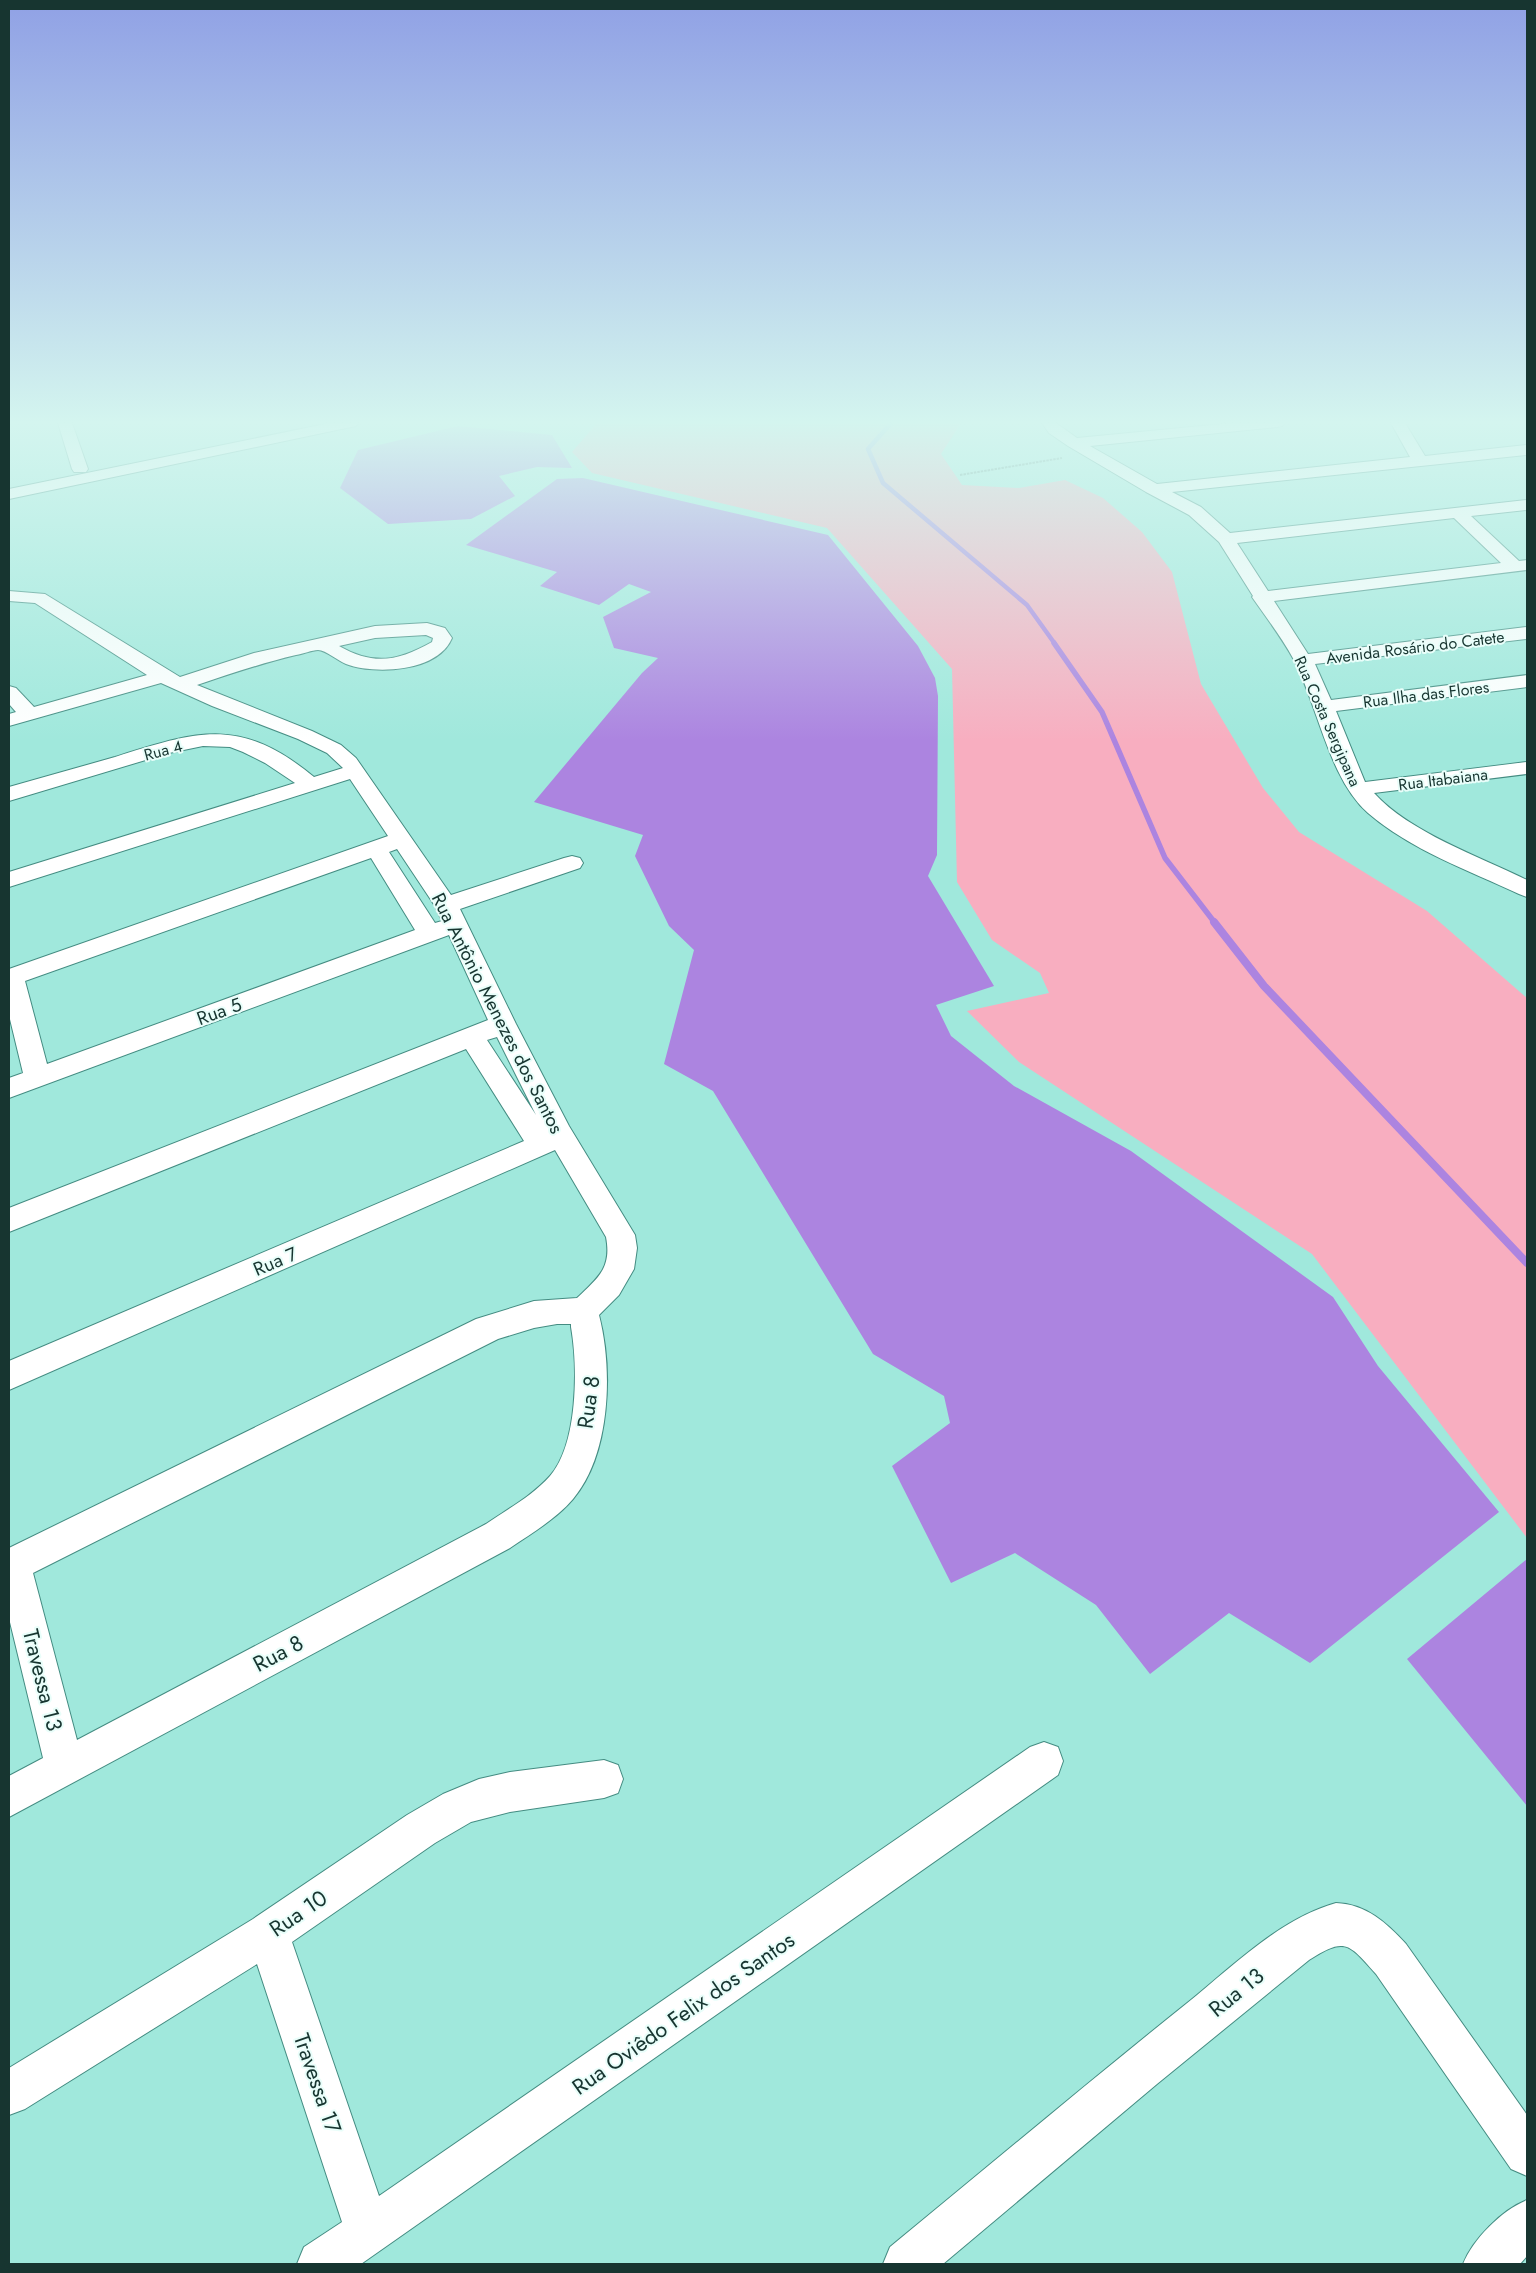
<svg xmlns="http://www.w3.org/2000/svg" width="1536" height="2273" viewBox="0 0 1536 2273" font-family="Jost,sans-serif">
<rect width="100%" height="100%" fill="#a0e8dc"/>
<path fill="#f8aec0" d="M 597,423 L 961,423 L 941,454 L 962,485 L 1019,488 L 1065,480 L 1103,498 L 1142,532 L 1172,572 L 1201,684 L 1263,788 L 1299,832 L 1427,911 L 1527,998 L 1527,1538 L 1312,1254 L 1019,1062 L 967,1011 L 1049,993 L 1040,973 L 992,940 L 957,882 L 952,669 L 827,528 L 592,473 L 572,452 Z"/>
<path fill="#ac84e0" d="M 458,426 L 552,435 L 572,468 L 537,467 L 499,476 L 515,496 L 471,519 L 388,524 L 340,488 L 358,450 Z
M 583,478 L 828,535 L 918,646 L 935,678 L 938,696 L 937,855 L 928,876 L 994,986 L 936,1005 L 951,1036 L 1014,1086 L 1131,1151 L 1333,1297 L 1378,1366 L 1499,1512 L 1310,1663 L 1229,1613 L 1150,1674 L 1096,1605 L 1015,1553 L 951,1583 L 892,1466 L 950,1423 L 944,1396 L 873,1354 L 713,1091 L 664,1064 L 694,950 L 669,926 L 635,856 L 643,835 L 534,802 L 642,673 L 658,658 L 614,648 L 603,617 L 651,592 L 629,584 L 599,605 L 540,586 L 557,572 L 466,545 L 557,479 Z
M 1527,1559 L 1527,1806 L 1407,1659 Z"/>
<g fill="none" stroke-linecap="round" stroke-linejoin="round">
<path stroke="#ac84e0" stroke-width="4.5" d="M 891,423 L 868,449 L 883,483 L 1027,605 L 1055,644"/>
<path stroke="#ac84e0" stroke-width="5.5" d="M 1054,643 L 1102,712 L 1165,858 L 1215,923"/>
<path stroke="#ac84e0" stroke-width="8" d="M 1214,922 L 1264,986 L 1527,1263"/>
<g stroke="#448c82" stroke-width="2">
<path id="minor" d="M 58,423 L 72,423 L 88,469 L 86,472 L 74,472 L 72,469 Z
M 1042,423 L 1056,423 L 1077,438 L 1233,423 L 1284,423 L 1282,426 L 1277,427 L 1090,446 L 1157,484 L 1410,457 L 1391,423 L 1405,423 L 1425,456 L 1527,445 L 1527,455 L 1172,492 L 1201,507 L 1230,533 L 1527,500 L 1527,510 L 1471,516 L 1519,561 L 1527,560 L 1527,570 L 1274,601 L 1308,654 L 1527,627 L 1527,639 L 1315,664 L 1331,700 L 1527,675 L 1527,687 L 1336,711 L 1365,782 L 1527,762 L 1527,774 L 1374,793 C 1409,832 1480,857 1527,880 L 1527,897 L 1519,894 C 1470,871 1409,849 1368,813 C 1329,779 1318,706 1294,660 C 1282,638 1266,617 1252,597 L 1253,596 L 1219,542 L 1189,515 L 1146,492 L 1068,446 L 1049,433 ZM 1454,518 L 1501,563 L 1268,591 L 1237,543 Z
M 9,591 L 45,594 L 180,677 L 254,653 L 375,626 L 427,623 L 445,628 L 452,638 C 438,672 375,675 346,664 C 338,661 326,650 318,650 C 312,650 303,654 296,655 C 262,663 230,674 197,685 L 312,731 L 341,745 L 356,758 L 451,895 L 564,858 L 572,856 L 580,858 L 583,863 L 580,868 L 460,909 L 516,1024 L 569,1126 L 635,1235 L 637,1248 L 634,1269 L 619,1295 L 599,1315 C 613,1369 611,1454 573,1499 C 556,1519 532,1533 510,1548 L 9,1817 L 9,1776 L 43,1758 L 9,1618 L 9,1548 L 476,1319 L 534,1301 L 577,1298 C 598,1278 612,1268 606,1237 L 555,1150 L 9,1390 L 9,1361 L 524,1141 L 466,1049 L 9,1232 L 9,1208 L 488,1020 L 449,935 L 9,1098 L 9,1078 L 23,1073 L 9,1015 L 9,969 L 388,836 L 350,779 L 9,887 L 9,872 L 295,783 L 265,763 L 243,752 L 230,747 L 203,746 L 169,753 L 9,801 L 9,787 C 44,777 80,767 115,757 C 198,731 240,716 314,777 L 343,768 L 327,753 L 298,739 L 212,706 L 161,683 L 9,726 L 9,714 L 16,712 L 9,704 L 9,686 L 16,688 L 34,707 L 147,675 L 35,603 L 9,601 ZM 426,635 L 433,638 L 432,642 C 398,661 374,666 339,646 L 375,638 ZM 397,849 L 435,906 L 442,921 L 435,923 L 389,852 ZM 371,858 L 415,930 L 47,1064 L 25,981 ZM 497,1037 L 536,1115 L 487,1040 ZM 557,1324 L 571,1324 L 571,1327 C 578,1367 578,1444 550,1476 C 532,1496 508,1509 486,1524 L 77,1740 L 33,1573 L 498,1339 L 534,1328 Z
M 1044,1742 L 1058,1747 L 1063,1761 L 1058,1775 L 361,2264 L 297,2264 L 304,2247 L 342,2222 L 257,1964 L 25,2109 L 9,2115 L 9,2068 L 253,1919 L 407,1815 L 443,1794 L 479,1779 L 510,1772 L 604,1760 L 618,1765 L 623,1779 L 618,1793 L 604,1798 L 510,1812 L 471,1822 L 435,1843 L 292,1942 L 379,2196 L 1030,1747 Z
M 1336,1903 C 1366,1904 1387,1923 1406,1944 L 1527,2115 L 1527,2176 L 1511,2169 L 1376,1974 C 1349,1944 1346,1936 1309,1960 L 1157,2084 L 943,2264 L 883,2264 L 890,2247 C 989,2166 1086,2084 1186,2004 C 1231,1968 1279,1919 1336,1903 Z
M 1527,2200 L 1527,2256 L 1520,2264 L 1463,2264 C 1473,2239 1502,2210 1527,2200 Z"/>
</g>
<g stroke="#448c82" stroke-width="2">
<path id="tertiary" d="M 330,423 L 358,423 L 356,426 L 351,427 L 9,499 L 9,489 Z"/>
</g>
<path stroke="#5c8f86" stroke-width="2" stroke-dasharray="2.5 1" stroke-linecap="butt" d="M 960,475 L 1062,458"/>
<use href="#minor" fill="#fff" fill-rule="evenodd"/>
<use href="#tertiary" fill="#fff" fill-rule="evenodd"/>
</g>
<linearGradient id="sky" x2="0" y2="1"><stop stop-color="#90a1e5"/><stop offset="0.57" stop-color="#d4f5ef"/><stop offset="1" stop-color="#d4f5ef" stop-opacity="0"/></linearGradient>
<rect width="1536" height="741" fill="url(#sky)"/>
<g text-anchor="middle" stroke-width="4" stroke-linejoin="round" paint-order="stroke">
<g font-size="16" fill="#173530" stroke="#e9fefa">
<text transform="translate(1415 647) rotate(-7)" y="6">Avenida Rosário do Catete</text>
<text transform="translate(1426 694) rotate(-7)" y="6">Rua Ilha das Flores</text>
<text transform="translate(1328 721) rotate(66)" y="6">Rua Costa Sergipana</text>
<text transform="translate(163 750) rotate(-15)" y="6">Rua 4</text>
<text transform="translate(1443 779) rotate(-7)" y="6">Rua Itabaiana</text>
</g>
<g font-size="19" fill="#173530" stroke="#e9fefa">
<text transform="translate(219 1011) rotate(-20)" y="7">Rua 5</text>
<text transform="translate(498 1013) rotate(63)" y="7">Rua Antônio Menezes dos Santos</text>
<text transform="translate(275 1261) rotate(-23)" y="7">Rua 7</text>
</g>
<g font-size="22" fill="#173530" stroke="#e9fefa">
<text transform="translate(588 1402) rotate(-82)" y="8">Rua 8</text>
<text transform="translate(278 1653) rotate(-28)" y="8">Rua 8</text>
<text transform="translate(43 1680) rotate(76)" y="8">Travessa 13</text>
<text transform="translate(298 1913) rotate(-34)" y="8">Rua 10</text>
<text transform="translate(1236 1992) rotate(-39)" y="8">Rua 13</text>
<text transform="translate(683 2013) rotate(-35)" y="8">Rua Oviêdo Felix dos Santos</text>
<text transform="translate(318 2083) rotate(71)" y="8">Travessa 17</text>
</g>
</g>
<rect width="1536" height="2273" fill="none" stroke="#173530" stroke-width="20"/>
</svg>
